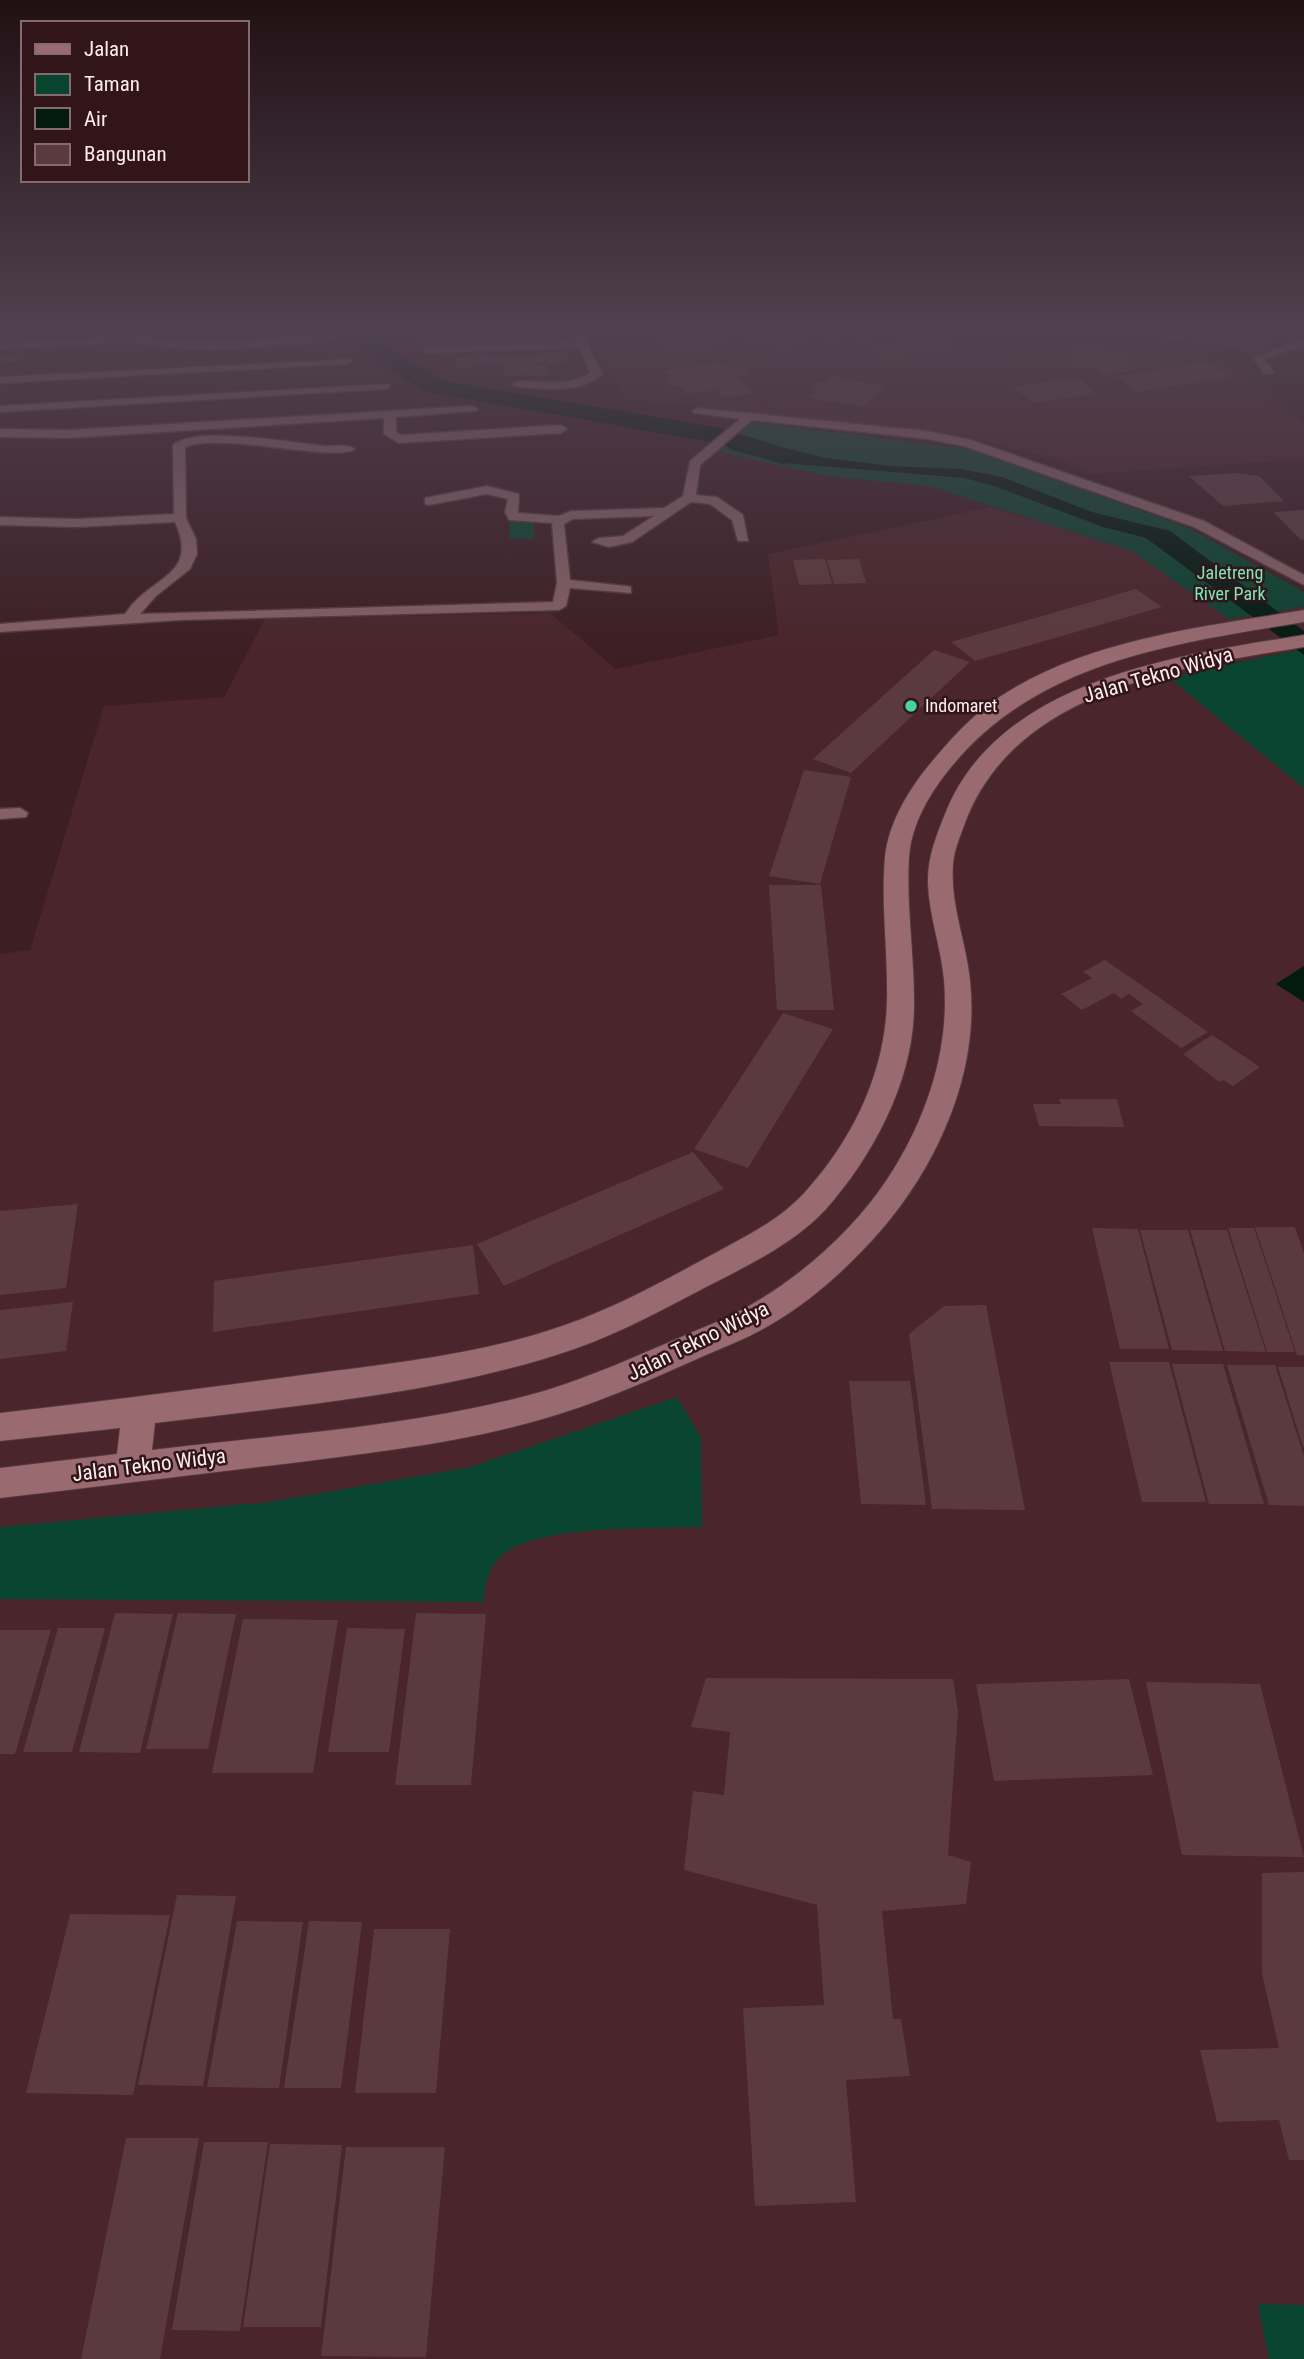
<svg xmlns="http://www.w3.org/2000/svg" width="1304" height="2359" viewBox="0 0 1304 2359" font-family="'Roboto Condensed',sans-serif">
<rect width="100%" height="100%" fill="#3c1e23"/>
<path fill="#4a252b" d="M 590,328 L 1054,328 L 1080,341 L 1118,340 L 1211,357 L 1250,378 L 1304,423 L 1304,459 L 1089,474 L 1061,460 L 970,437 L 625,399 Z
M 991,507 L 1132,551 L 1229,618 L 1304,607 L 1304,649 L 1168,677 L 1304,788 L 1304,2359 L 0,2359 L 0,954 L 30,950 L 104,706 L 224,697 L 265,619 L 550,613 L 616,669 L 779,635 L 768,554 Z"/>
<path fill="#094430" d="M 749,422 L 969,449 L 1189,528 L 1304,592 L 1304,607 L 1229,619 L 1132,551 L 929,486 L 827,476 L 724,453 L 718,446 Z
M 510,521 L 534,521 L 534,539 L 509,539 Z
M 1304,649 L 1304,788 L 1168,677 Z
M 677,1397 L 701,1438 L 702,1527 C 654,1529 534,1524 500,1557 C 487,1570 486,1585 483,1602 L 0,1599 L 0,1527 L 270,1502 L 470,1467 Z
M 1258,2304 L 1304,2305 L 1304,2359 L 1269,2359 Z"/>
<path fill="#021a10" d="M 725,433 L 826,458 L 891,466 L 961,469 L 1002,477 L 1092,512 L 1170,531 L 1304,631 L 1304,655 L 1146,538 L 1103,527 L 997,487 L 965,478 L 783,463 L 731,450 L 719,438 Z
M 1304,966 L 1304,1002 L 1276,984 Z"/>
<g fill="none" stroke-linecap="round" stroke-linejoin="round">
<path fill="#021a10" fill-rule="evenodd" d="M 355,328 L 379,328 L 382,339 L 393,351 L 444,381 L 721,428 L 791,450 L 795,456 L 791,462 L 781,464 L 716,443 L 428,392 L 376,362 L 358,339 Z"/>
</g>
<path fill="#5b3a3e" d="M 444,328 L 460,328 L 460,332 L 461,328 L 495,328 L 495,331 L 496,328 L 511,328 L 511,340 L 441,342 L 442,332 L 450,332 Z
M 512,328 L 555,328 L 557,339 L 512,340 Z
M 775,328 L 779,332 L 797,329 L 810,340 L 790,343 L 795,347 L 780,350 L 775,345 L 756,348 L 744,337 Z
M 807,328 L 944,328 L 956,337 L 943,339 L 956,349 L 909,355 L 892,342 L 917,338 L 909,332 L 858,340 L 853,336 L 822,340 Z
M 1225,328 L 1241,328 L 1250,333 L 1260,329 L 1284,336 L 1264,344 L 1273,347 L 1253,355 L 1222,344 L 1230,339 L 1202,346 L 1188,341 L 1208,336 L 1201,333 L 1208,330 L 1214,332 Z
M 33,331 L 42,331 L 47,332 L 44,339 L 29,339 Z
M 416,331 L 440,331 L 440,343 L 415,343 Z
M 31,333 L 27,340 L 0,340 L 3,334 Z
M 716,333 L 729,345 L 710,348 L 715,352 L 695,355 L 691,350 L 671,353 L 659,341 Z
M 891,343 L 908,357 L 887,360 L 871,346 Z
M 1096,344 L 1110,354 L 1121,352 L 1134,360 L 1123,362 L 1136,370 L 1104,375 L 1090,366 L 1079,368 L 1068,361 L 1076,360 L 1061,350 Z
M 568,352 L 569,362 L 532,364 L 532,354 Z
M 495,354 L 495,364 L 477,365 L 477,355 Z
M 531,354 L 529,375 L 505,376 L 504,365 L 497,365 L 496,355 L 513,355 L 514,365 L 514,355 Z
M 3,355 L 20,355 L 16,362 L 0,362 Z
M 475,356 L 476,367 L 456,367 L 456,357 Z
M 722,362 L 729,369 L 742,367 L 750,375 L 736,377 L 754,393 L 724,398 L 716,390 L 687,394 L 679,386 L 672,387 L 664,379 L 671,378 L 664,371 Z
M 1208,362 L 1232,377 L 1138,392 L 1115,376 Z
M 529,365 L 547,365 L 548,375 L 530,376 Z
M 832,376 L 884,386 L 864,407 L 810,398 L 818,390 L 810,389 L 818,381 L 825,383 Z
M 1074,377 L 1084,381 L 1096,394 L 1034,403 L 1013,387 Z
M 1237,473 L 1259,476 L 1284,501 L 1223,506 L 1189,476 Z
M 1304,510 L 1304,539 L 1301,540 L 1273,512 Z
M 825,559 L 832,584 L 799,585 L 793,560 Z
M 859,559 L 866,583 L 834,584 L 827,560 Z
M 1136,589 L 1162,607 L 975,661 L 951,642 Z
M 934,650 L 970,662 L 851,773 L 813,759 Z
M 804,770 L 851,777 L 820,884 L 769,876 Z
M 769,885 L 821,885 L 834,1010 L 777,1010 Z
M 1105,960 L 1157,996 L 1208,1032 L 1181,1048 L 1131,1011 L 1143,1004 L 1129,994 L 1121,999 L 1114,993 L 1082,1010 L 1061,994 L 1092,978 L 1083,972 Z
M 783,1013 L 833,1029 L 748,1168 L 694,1149 Z
M 1212,1035 L 1260,1067 L 1233,1086 L 1223,1080 L 1219,1082 L 1183,1054 Z
M 1059,1099 L 1117,1099 L 1124,1127 L 1039,1126 L 1033,1104 L 1061,1104 Z
M 693,1152 L 724,1189 L 504,1286 L 477,1244 Z
M 78,1204 L 66,1288 L 0,1295 L 0,1211 Z
M 1255,1227 L 1295,1227 L 1304,1254 L 1304,1355 L 1297,1355 Z
M 1092,1228 L 1138,1229 L 1169,1349 L 1120,1349 Z
M 1228,1228 L 1254,1228 L 1295,1352 L 1267,1352 Z
M 1140,1230 L 1188,1230 L 1223,1351 L 1172,1350 Z
M 1190,1230 L 1227,1230 L 1266,1352 L 1225,1351 Z
M 473,1245 L 479,1294 L 213,1332 L 214,1281 Z
M 73,1302 L 66,1351 L 0,1359 L 0,1310 Z
M 986,1305 L 1025,1510 L 932,1509 L 909,1334 L 944,1306 Z
M 1109,1362 L 1169,1362 L 1206,1502 L 1142,1502 Z
M 1172,1364 L 1223,1364 L 1264,1504 L 1209,1504 Z
M 1227,1365 L 1275,1365 L 1304,1456 L 1304,1506 L 1269,1505 Z
M 1278,1367 L 1304,1367 L 1304,1446 L 1303,1447 Z
M 849,1381 L 910,1381 L 926,1505 L 861,1504 Z
M 115,1613 L 173,1614 L 140,1753 L 79,1752 Z
M 178,1613 L 236,1614 L 208,1749 L 146,1749 Z
M 416,1613 L 486,1614 L 471,1785 L 395,1785 Z
M 243,1619 L 338,1620 L 313,1773 L 212,1773 Z
M 58,1628 L 105,1628 L 72,1752 L 23,1752 Z
M 347,1628 L 405,1629 L 389,1752 L 328,1752 Z
M 0,1630 L 51,1630 L 15,1754 L 0,1754 Z
M 706,1678 L 953,1679 L 958,1711 L 948,1855 L 971,1862 L 966,1904 L 882,1911 L 893,2019 L 901,2019 L 910,2076 L 846,2080 L 856,2202 L 755,2206 L 743,2008 L 824,2005 L 817,1905 L 684,1870 L 693,1791 L 724,1795 L 730,1732 L 691,1727 Z
M 1129,1679 L 1153,1775 L 994,1781 L 976,1684 Z
M 1146,1682 L 1260,1684 L 1304,1857 L 1182,1855 Z
M 1304,1872 L 1304,2160 L 1289,2160 L 1279,2120 L 1217,2122 L 1200,2050 L 1279,2048 L 1262,1974 L 1262,1873 Z
M 177,1895 L 236,1896 L 203,2086 L 138,2085 Z
M 70,1914 L 170,1915 L 133,2095 L 26,2093 Z
M 237,1921 L 303,1922 L 279,2088 L 207,2087 Z
M 309,1921 L 362,1922 L 341,2088 L 284,2088 Z
M 374,1929 L 450,1929 L 436,2093 L 355,2093 Z
M 126,2138 L 199,2138 L 160,2359 L 81,2359 Z
M 204,2142 L 268,2142 L 240,2331 L 172,2330 Z
M 270,2144 L 342,2145 L 321,2327 L 243,2327 Z
M 346,2147 L 445,2147 L 426,2357 L 321,2356 Z"/>
<g fill="none" stroke-linecap="round" stroke-linejoin="round">
<g stroke="#523a3e" stroke-width="3">
<path id="street" d="M 112,328 L 124,328 L 135,335 L 155,339 L 185,342 L 334,335 L 339,338 L 334,341 C 269,346 200,356 136,342 L 0,349 L 0,343 L 124,337 Z
M 570,328 L 580,328 L 602,374 C 581,395 545,388 518,387 L 512,384 L 518,381 C 541,381 570,387 590,373 L 579,348 L 427,353 L 422,350 L 427,347 L 576,342 Z
M 1189,328 L 1204,328 L 1173,341 L 1164,339 Z
M 1304,338 L 1304,345 L 1264,359 L 1274,372 L 1272,374 L 1264,374 L 1253,358 Z
M 352,359 L 353,361 L 348,364 L 0,383 L 0,377 Z
M 389,384 L 389,388 L 385,389 L 0,412 L 0,406 Z
M 472,406 L 478,409 L 476,411 L 396,417 L 396,432 L 401,435 L 561,425 L 567,429 L 561,433 L 399,443 L 384,434 L 384,418 L 69,438 L 0,437 L 0,429 L 69,430 Z
M 698,408 L 927,431 L 971,440 L 1204,521 L 1304,575 L 1304,585 L 1194,527 L 964,446 L 927,439 L 752,420 L 700,465 L 696,495 L 717,497 L 743,515 L 748,541 L 738,541 L 732,520 L 710,504 L 691,502 L 632,542 L 609,547 L 592,542 L 599,538 L 623,536 L 654,516 L 573,519 L 564,524 L 570,580 L 626,586 L 631,587 L 631,593 L 570,588 L 566,606 L 559,610 L 181,620 L 0,632 L 0,624 L 125,614 C 150,575 200,577 175,522 L 77,527 L 0,525 L 0,517 L 77,519 L 174,514 L 173,445 C 195,425 293,443 324,446 C 334,447 347,443 355,449 C 336,463 222,432 185,447 L 186,518 L 196,539 L 197,554 L 190,569 L 156,596 L 140,614 L 553,602 L 557,583 L 552,523 L 509,520 L 505,512 L 508,499 L 487,494 L 429,505 L 425,504 L 425,498 L 487,486 L 519,494 L 518,513 L 559,516 L 571,511 L 664,508 L 683,496 L 690,461 L 740,419 L 694,413 L 692,411 Z
M 20,808 L 28,813 L 26,817 L 0,819 L 0,809 Z"/>
</g>
<g stroke="#523a3e" stroke-width="2">
<path id="secondary" d="M 1304,610 L 1304,622 C 1177,643 1039,660 952,766 C 931,791 911,824 909,858 C 906,908 915,958 914,1009 C 913,1081 873,1156 826,1209 C 795,1243 747,1266 706,1287 C 664,1309 622,1332 577,1348 C 443,1395 295,1405 155,1423 L 152,1450 C 282,1434 417,1427 544,1391 C 590,1377 634,1357 679,1338 C 701,1328 724,1320 745,1308 C 800,1278 854,1230 888,1178 C 926,1120 950,1050 944,980 C 941,947 929,916 928,884 C 927,858 936,837 945,814 C 998,679 1179,655 1304,635 L 1304,647 C 1181,667 1015,689 965,823 C 960,837 954,850 953,865 C 950,904 966,941 970,980 C 981,1080 930,1183 860,1253 C 834,1280 803,1306 770,1325 C 747,1339 721,1348 697,1359 C 645,1382 593,1405 539,1420 C 456,1444 369,1453 284,1464 C 189,1475 95,1487 0,1498 L 0,1468 L 117,1454 L 120,1428 L 0,1441 L 0,1413 C 104,1401 207,1388 310,1374 C 395,1363 483,1354 565,1325 C 614,1308 660,1283 706,1258 C 740,1239 780,1221 806,1191 C 857,1134 889,1064 887,987 C 887,944 881,900 885,857 C 888,824 909,789 930,764 C 950,740 971,716 998,698 C 1086,639 1202,627 1304,610 Z"/>
</g>
<use href="#street" fill="#856165" fill-rule="evenodd"/>
<use href="#secondary" fill="#996a70" fill-rule="evenodd"/>
</g>
<linearGradient id="sky" x2="0" y2="1"><stop stop-color="#211013"/><stop offset="0.5" stop-color="#504150"/><stop offset="1" stop-color="#504150" stop-opacity="0"/></linearGradient>
<rect width="1304" height="658" fill="url(#sky)"/>
<circle fill="#45d49f" stroke="#321519" stroke-width="2.5" cx="911" cy="706" r="7"/>
<g text-anchor="middle" stroke-width="5" stroke-linejoin="round" paint-order="stroke">
<g font-size="18" fill="#7aeabb" stroke="#321519">
<text x="1230" y="579">Jaletreng<tspan x="1230" dy="21">River Park</tspan></text>
</g>
<g font-size="18" fill="#feedee" stroke="#321519" text-anchor="start">
<text x="925" y="712">Indomaret</text>
</g>
<g font-size="21" fill="#feedee" stroke="#321519">
<text transform="translate(1158 675) rotate(-16)" y="7">Jalan Tekno Widya</text>
<text transform="translate(698 1341) rotate(-26)" y="7">Jalan Tekno Widya</text>
<text transform="translate(149 1465) rotate(-7)" y="7">Jalan Tekno Widya</text>
</g>
</g>
<rect x="21" y="21" width="228" height="161" fill="#321519" stroke="#846b6e" stroke-width="2"/>
<rect x="35" y="44" width="35" height="10" fill="#996a70" stroke="#846b6e" stroke-width="2"/>
<text x="84" y="56" font-size="21" fill="#feedee">Jalan</text>
<rect x="35" y="74" width="35" height="21" fill="#094430" stroke="#846b6e" stroke-width="2"/>
<text x="84" y="91" font-size="21" fill="#feedee">Taman</text>
<rect x="35" y="108" width="35" height="21" fill="#021a10" stroke="#846b6e" stroke-width="2"/>
<text x="84" y="126" font-size="21" fill="#feedee">Air</text>
<rect x="35" y="144" width="35" height="21" fill="#5b3a3e" stroke="#846b6e" stroke-width="2"/>
<text x="84" y="161" font-size="21" fill="#feedee">Bangunan</text>
</svg>
